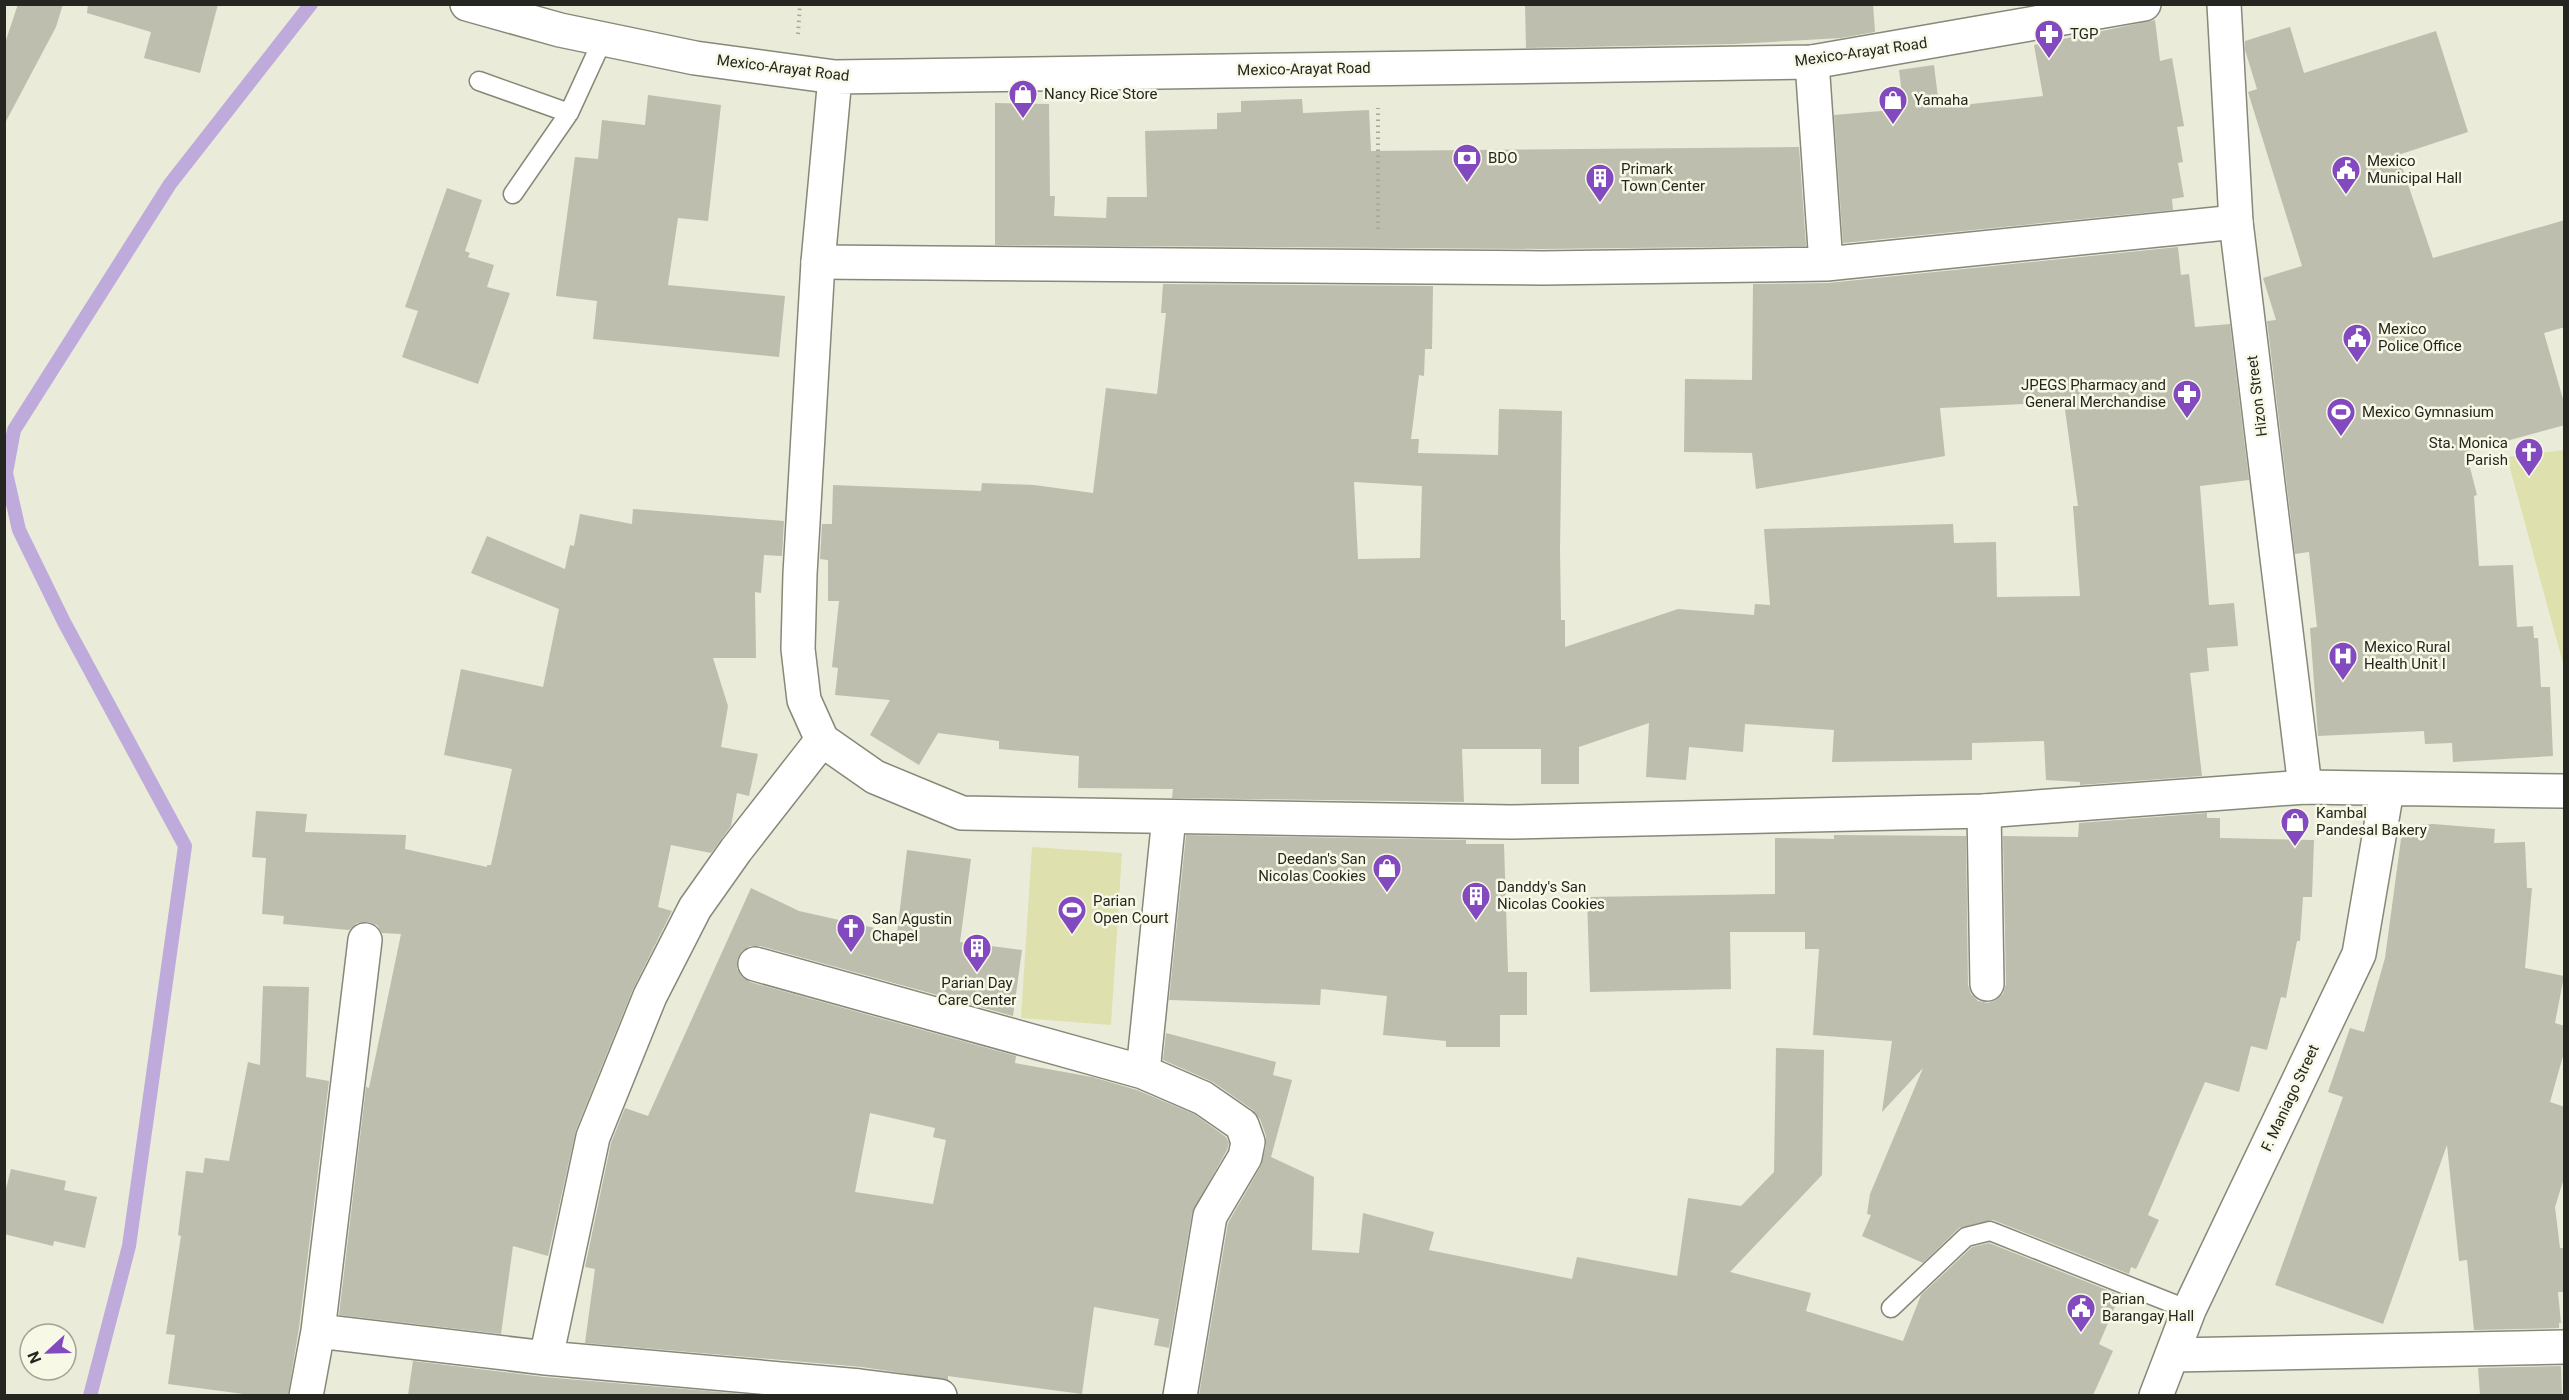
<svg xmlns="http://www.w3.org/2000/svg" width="2569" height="1400" viewBox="0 0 2569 1400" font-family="Roboto,sans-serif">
<rect width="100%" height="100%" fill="#eaebd9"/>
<path fill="#dee0ad" d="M 2564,450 L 2564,667 L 2507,457 Z
M 1032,847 L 1122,853 L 1111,1025 L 1021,1018 Z"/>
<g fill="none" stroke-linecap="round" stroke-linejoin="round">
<path stroke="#beaadb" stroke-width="14" d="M 90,1396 L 129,1246 L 185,846 L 64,622 L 19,530 L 6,473 L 14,430 L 170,184 L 311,4"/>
</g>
<path fill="#bdbead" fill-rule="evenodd" d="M 18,4 L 63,4 L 56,27 L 4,125 L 4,46 Z
M 88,4 L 218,4 L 200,73 L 144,58 L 151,32 L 87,13 Z
M 1525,4 L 1873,4 L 1875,32 L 1841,38 L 1735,44 L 1526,48 Z
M 2155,20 L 2160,61 L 2172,58 L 2184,126 L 2177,127 L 2183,162 L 2178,163 L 2184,197 L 2172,199 L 2173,210 L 1843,243 L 1834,115 L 1904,109 L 1899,70 L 1934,65 L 1939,106 L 1945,105 L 1945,107 L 2043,96 L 2034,45 Z
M 2290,27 L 2304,73 L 2436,31 L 2468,132 L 2398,155 L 2433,258 L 2565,220 L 2565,327 L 2544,333 L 2565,406 L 2565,425 L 2466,452 L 2477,495 L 2474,496 L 2479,566 L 2513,565 L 2517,627 L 2533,626 L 2534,638 L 2538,638 L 2541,687 L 2550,687 L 2553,756 L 2453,762 L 2452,743 L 2425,744 L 2424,731 L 2318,736 L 2310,628 L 2317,627 L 2309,552 L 2295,554 L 2267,321 L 2276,320 L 2263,278 L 2302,266 L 2248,92 L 2257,89 L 2245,50 L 2245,41 Z
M 648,95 L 721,105 L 708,221 L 678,218 L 668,285 L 785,296 L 779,357 L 593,339 L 597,301 L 556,296 L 575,157 L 598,159 L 602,120 L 645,125 Z
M 1302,99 L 1303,113 L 1369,110 L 1371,151 L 1799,147 L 1806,246 L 1542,249 L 995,245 L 995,103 L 1049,104 L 1050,196 L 1055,196 L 1054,216 L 1106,218 L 1107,197 L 1147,197 L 1145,131 L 1217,129 L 1217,113 L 1241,112 L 1241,101 Z
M 447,188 L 482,200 L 465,251 L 470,253 L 468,257 L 494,265 L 487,287 L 510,293 L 478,384 L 402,357 L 418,311 L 405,307 Z
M 2178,247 L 2181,275 L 2189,274 L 2195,327 L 2230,324 L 2249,480 L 2200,486 L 2209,605 L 2234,603 L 2238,646 L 2207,648 L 2209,671 L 2190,673 L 2202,776 L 2080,785 L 2080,782 L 2046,780 L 2044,741 L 1972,743 L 1972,760 L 1832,762 L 1834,730 L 1745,724 L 1743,752 L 1689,747 L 1686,780 L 1646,777 L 1649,723 L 1579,747 L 1579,784 L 1541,784 L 1541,749 L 1462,749 L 1464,802 L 1172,798 L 1173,789 L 1078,788 L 1079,756 L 999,749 L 999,741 L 938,733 L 919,765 L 870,735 L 890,700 L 835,695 L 838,668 L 832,667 L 839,601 L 828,601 L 828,560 L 820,559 L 822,524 L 832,524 L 833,485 L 981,491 L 982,483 L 1034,485 L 1093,493 L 1106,388 L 1157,394 L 1166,313 L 1161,313 L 1163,284 L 1433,286 L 1432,349 L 1425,349 L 1424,376 L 1419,375 L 1411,439 L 1419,439 L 1418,453 L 1498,455 L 1499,409 L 1562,411 L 1560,549 L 1561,620 L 1565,620 L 1565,647 L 1678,609 L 1754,615 L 1755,604 L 1770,605 L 1764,529 L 1953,524 L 1954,543 L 1996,542 L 1997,597 L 2080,596 L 2073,506 L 2078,506 L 2064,402 L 1940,408 L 1945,456 L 1756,489 L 1752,453 L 1684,452 L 1685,379 L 1752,380 L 1753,284 L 1828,283 ZM 1354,482 L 1422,486 L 1420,558 L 1358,559 Z
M 633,509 L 784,521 L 782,556 L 764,555 L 761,593 L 755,592 L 756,658 L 713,658 L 728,706 L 721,747 L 758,754 L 749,796 L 737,793 L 731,826 L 711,853 L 671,845 L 658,907 L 672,911 L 633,989 L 576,1130 L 548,1256 L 513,1246 L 501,1334 L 339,1315 L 366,1087 L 369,1088 L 401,934 L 382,933 L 377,925 L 368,922 L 357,923 L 349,930 L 283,924 L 284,916 L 262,914 L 266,858 L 252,857 L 256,811 L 307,814 L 305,832 L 406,835 L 405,849 L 487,867 L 487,865 L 491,865 L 512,769 L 444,755 L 461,669 L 543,687 L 559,609 L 471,573 L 487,536 L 565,569 L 570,545 L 574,546 L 580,514 L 632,524 Z
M 2207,813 L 2207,818 L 2220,818 L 2220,838 L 2314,840 L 2312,897 L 2303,897 L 2300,941 L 2297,941 L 2286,998 L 2281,997 L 2267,1050 L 2251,1046 L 2239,1092 L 2205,1082 L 2148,1215 L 2159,1220 L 2136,1269 L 2131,1267 L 2129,1274 L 1993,1220 L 1959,1228 L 1923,1263 L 1862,1236 L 1871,1215 L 1867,1214 L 1870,1194 L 1923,1068 L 1882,1112 L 1892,1041 L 1813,1035 L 1819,949 L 1805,949 L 1805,932 L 1730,932 L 1731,989 L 1590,992 L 1587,897 L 1775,894 L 1775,838 L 1834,839 L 1834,835 L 1966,836 L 1968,985 L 1971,994 L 1978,1001 L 1988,1003 L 1996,1000 L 2003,994 L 2006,984 L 2003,836 L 2078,837 L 2079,823 Z
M 2433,824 L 2495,829 L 2494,843 L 2525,842 L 2527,888 L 2532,888 L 2525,968 L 2564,976 L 2555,1023 L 2565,1026 L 2565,1049 L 2550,1102 L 2565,1107 L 2565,1175 L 2555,1207 L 2560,1248 L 2565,1248 L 2565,1292 L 2558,1292 L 2561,1323 L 2559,1323 L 2559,1328 L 2474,1330 L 2467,1260 L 2459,1261 L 2447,1145 L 2383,1324 L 2275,1285 L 2343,1097 L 2328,1092 L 2350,1028 L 2364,1032 L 2385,958 L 2401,839 L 2407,832 L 2419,825 Z
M 1186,835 L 1466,840 L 1466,844 L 1504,844 L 1508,972 L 1527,972 L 1527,1015 L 1500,1015 L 1500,1047 L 1446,1047 L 1446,1041 L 1383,1035 L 1387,996 L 1321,989 L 1320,1005 L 1169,1000 Z
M 907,850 L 971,859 L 960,942 L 1022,950 L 1013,1016 L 760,946 L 750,946 L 742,951 L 737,960 L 737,969 L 742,977 L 750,982 L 1016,1056 L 1015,1063 L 1092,1077 L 1137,1090 L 1194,1114 L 1226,1137 L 1229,1143 L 1227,1150 L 1192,1213 L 1169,1348 L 1154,1345 L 1159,1319 L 1094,1307 L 1082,1394 L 948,1376 L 948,1380 L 862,1367 L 585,1343 L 595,1269 L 585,1267 L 611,1143 L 625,1108 L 648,1116 L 751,888 L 799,911 L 897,933 ZM 870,1113 L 935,1128 L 933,1137 L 946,1140 L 933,1204 L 855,1192 Z
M 263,986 L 309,987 L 306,1077 L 329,1081 L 299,1328 L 288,1395 L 251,1395 L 168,1384 L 175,1335 L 166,1334 L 181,1236 L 178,1235 L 186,1171 L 203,1173 L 205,1158 L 229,1161 L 248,1062 L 260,1065 Z
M 1166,1033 L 1276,1062 L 1273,1075 L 1292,1080 L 1271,1157 L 1314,1177 L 1312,1250 L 1359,1253 L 1363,1213 L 1434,1232 L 1429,1250 L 1572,1279 L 1577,1257 L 1677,1276 L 1688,1198 L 1741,1206 L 1774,1172 L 1776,1048 L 1824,1050 L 1822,1175 L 1730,1272 L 1811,1293 L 1806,1311 L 1903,1341 L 1921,1295 L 1972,1247 L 1989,1243 L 2120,1295 L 2099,1344 L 2113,1351 L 2093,1395 L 1199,1395 L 1228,1223 L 1261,1166 L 1266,1146 L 1266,1136 L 1260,1119 L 1253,1110 L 1213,1082 L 1163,1060 Z
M 11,1169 L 66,1181 L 64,1190 L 97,1197 L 85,1248 L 54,1241 L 53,1246 L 4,1234 L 4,1196 Z
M 413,1361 L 544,1377 L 755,1395 L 408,1395 Z
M 2561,1366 L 2562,1395 L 2480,1395 L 2478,1368 Z"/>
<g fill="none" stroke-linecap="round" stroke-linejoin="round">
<g stroke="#878878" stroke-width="21">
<path id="service" d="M 479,81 L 569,113
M 513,194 L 569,113 L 603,39
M 1891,1308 L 1966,1237 L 1990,1231 L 2189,1310"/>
</g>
<g stroke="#878878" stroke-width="36">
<path id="minor" d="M 1812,62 L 1826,264
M 818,262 L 1542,268 L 1826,264 L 2236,222
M 1984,811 L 1987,984
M 755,964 L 1143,1072 L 1203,1098 L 1242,1125 L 1248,1142 L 1245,1157 L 1210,1216 L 1180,1396
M 1143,1072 L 1169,817
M 318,1331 L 546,1358 L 860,1386 L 940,1396
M 2173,1355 L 2564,1347
M 546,1358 L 593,1137 L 650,996 L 695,908 L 736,850 L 822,740
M 306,1396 L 318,1331 L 365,940"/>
</g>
<g stroke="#878878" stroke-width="36">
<path id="tertiary" d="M 2224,4 L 2236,222 L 2305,787"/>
</g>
<g stroke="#878878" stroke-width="36">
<path id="secondary" d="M 467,4 L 560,30 L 695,58 L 835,77 L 1812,62 L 2144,4
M 835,77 L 818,262 L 800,574 L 798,649 L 804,700 L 822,740 L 875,777 L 962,813 L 1511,822 L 1984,811 L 2305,787 L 2564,791
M 2156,1396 L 2189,1310 L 2359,954 L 2387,790"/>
</g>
<path stroke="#a7a89a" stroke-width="4" stroke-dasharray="1.5 4.5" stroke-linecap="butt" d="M 798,34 L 800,4
M 1378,229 L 1378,108"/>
<use href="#service" stroke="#fff" stroke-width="18"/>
<use href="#minor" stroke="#fff" stroke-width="33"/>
<use href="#tertiary" stroke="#fff" stroke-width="33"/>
<use href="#secondary" stroke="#fff" stroke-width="33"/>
</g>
<defs>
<g id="pharmacy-pin" transform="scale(1.5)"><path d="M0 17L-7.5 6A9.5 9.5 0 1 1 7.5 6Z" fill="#8349bf" stroke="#f7f8e6"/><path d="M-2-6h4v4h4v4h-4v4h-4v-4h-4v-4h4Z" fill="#fff"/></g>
<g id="shop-pin" transform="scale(1.5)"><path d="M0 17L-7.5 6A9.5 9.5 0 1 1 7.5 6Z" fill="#8349bf" stroke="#f7f8e6"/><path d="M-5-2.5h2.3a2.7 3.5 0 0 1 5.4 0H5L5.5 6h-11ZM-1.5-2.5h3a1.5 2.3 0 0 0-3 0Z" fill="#fff"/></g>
<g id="bank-pin" transform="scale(1.5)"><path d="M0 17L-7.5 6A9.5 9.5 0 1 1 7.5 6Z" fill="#8349bf" stroke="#f7f8e6"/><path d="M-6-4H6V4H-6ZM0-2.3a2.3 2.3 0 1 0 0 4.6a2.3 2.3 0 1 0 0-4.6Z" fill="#fff"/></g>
<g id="civic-pin" transform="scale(1.5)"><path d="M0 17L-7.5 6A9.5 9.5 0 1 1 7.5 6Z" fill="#8349bf" stroke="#f7f8e6"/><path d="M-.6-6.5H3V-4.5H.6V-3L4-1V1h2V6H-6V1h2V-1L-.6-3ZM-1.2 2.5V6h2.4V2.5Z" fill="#fff"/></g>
<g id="building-pin" transform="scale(1.5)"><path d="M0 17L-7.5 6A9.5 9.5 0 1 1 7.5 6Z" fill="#8349bf" stroke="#f7f8e6"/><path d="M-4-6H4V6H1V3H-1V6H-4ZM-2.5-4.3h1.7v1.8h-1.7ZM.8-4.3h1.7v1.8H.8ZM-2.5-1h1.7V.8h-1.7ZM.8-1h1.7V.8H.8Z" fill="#fff"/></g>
<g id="stadium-pin" transform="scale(1.5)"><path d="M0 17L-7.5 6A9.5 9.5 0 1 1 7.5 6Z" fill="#8349bf" stroke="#f7f8e6"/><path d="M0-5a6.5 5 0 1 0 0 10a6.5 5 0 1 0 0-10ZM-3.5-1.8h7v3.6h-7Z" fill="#fff"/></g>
<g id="church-pin" transform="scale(1.5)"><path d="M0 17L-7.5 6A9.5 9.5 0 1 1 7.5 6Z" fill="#8349bf" stroke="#f7f8e6"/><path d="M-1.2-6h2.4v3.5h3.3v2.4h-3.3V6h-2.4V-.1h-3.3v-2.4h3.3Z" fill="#fff"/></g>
<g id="hospital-pin" transform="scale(1.5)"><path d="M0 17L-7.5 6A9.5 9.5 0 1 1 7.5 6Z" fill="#8349bf" stroke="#f7f8e6"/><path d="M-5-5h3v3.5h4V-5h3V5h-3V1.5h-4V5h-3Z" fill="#fff"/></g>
</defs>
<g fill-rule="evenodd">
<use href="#pharmacy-pin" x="2049" y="34"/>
<use href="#shop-pin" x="1023" y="94"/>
<use href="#shop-pin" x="1893" y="100"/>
<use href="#bank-pin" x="1467" y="158"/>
<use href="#civic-pin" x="2346" y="170"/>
<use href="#building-pin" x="1600" y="178"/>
<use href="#civic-pin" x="2357" y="338"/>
<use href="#pharmacy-pin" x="2187" y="394"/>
<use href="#stadium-pin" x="2341" y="412"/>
<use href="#church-pin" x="2529" y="452"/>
<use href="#hospital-pin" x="2343" y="656"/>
<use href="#shop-pin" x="2295" y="822"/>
<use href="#shop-pin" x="1387" y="868"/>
<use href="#building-pin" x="1476" y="896"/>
<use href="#stadium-pin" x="1072" y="910"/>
<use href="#church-pin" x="851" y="928"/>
<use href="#building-pin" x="977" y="948"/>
<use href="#civic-pin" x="2081" y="1308"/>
</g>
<g text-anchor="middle" stroke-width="5" stroke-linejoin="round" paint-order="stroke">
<g font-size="15" fill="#262620" stroke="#f7f8e6" text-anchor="start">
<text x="2070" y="39">TGP</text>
<text x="1044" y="99">Nancy Rice Store</text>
<text x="1914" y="105">Yamaha</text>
<text x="1488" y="163">BDO</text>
<text x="2367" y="166">Mexico<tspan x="2367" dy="17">Municipal Hall</tspan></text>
<text x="1621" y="174">Primark<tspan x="1621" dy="17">Town Center</tspan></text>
<text x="2378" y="334">Mexico<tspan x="2378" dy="17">Police Office</tspan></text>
<text x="2166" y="390" text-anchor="end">JPEGS Pharmacy and<tspan x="2166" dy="17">General Merchandise</tspan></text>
<text x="2362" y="417">Mexico Gymnasium</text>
<text x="2508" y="448" text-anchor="end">Sta. Monica<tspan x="2508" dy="17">Parish</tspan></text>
<text x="2364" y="652">Mexico Rural<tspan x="2364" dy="17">Health Unit I</tspan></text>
<text x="2316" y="818">Kambal<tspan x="2316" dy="17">Pandesal Bakery</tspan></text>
<text x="1366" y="864" text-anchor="end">Deedan's San<tspan x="1366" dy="17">Nicolas Cookies</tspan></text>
<text x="1497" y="892">Danddy's San<tspan x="1497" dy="17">Nicolas Cookies</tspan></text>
<text x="1093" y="906">Parian<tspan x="1093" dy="17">Open Court</tspan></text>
<text x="872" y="924">San Agustin<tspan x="872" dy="17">Chapel</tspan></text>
<text x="977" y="988" text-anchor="middle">Parian Day<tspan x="977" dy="17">Care Center</tspan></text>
<text x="2102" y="1304">Parian<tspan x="2102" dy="17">Barangay Hall</tspan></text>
</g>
<g font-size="15" fill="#262620" stroke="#f7f8e6">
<text transform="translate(1861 52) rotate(-8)" y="5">Mexico-Arayat Road</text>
<text transform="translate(783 68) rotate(7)" y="5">Mexico-Arayat Road</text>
<text transform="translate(1304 69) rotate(-1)" y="5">Mexico-Arayat Road</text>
<text transform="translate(2257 396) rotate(-97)" y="5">Hizon Street</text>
<text transform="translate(2290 1098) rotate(-65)" y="5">F. Maniago Street</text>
</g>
</g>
<rect width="2569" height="1400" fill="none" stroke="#262620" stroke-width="12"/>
<g transform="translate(48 1352) rotate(248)"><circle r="28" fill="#f7f8e6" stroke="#a3a497" stroke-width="1.5"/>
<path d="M0-4.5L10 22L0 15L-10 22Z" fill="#8349bf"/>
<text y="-9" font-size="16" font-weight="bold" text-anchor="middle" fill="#262620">N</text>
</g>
</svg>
